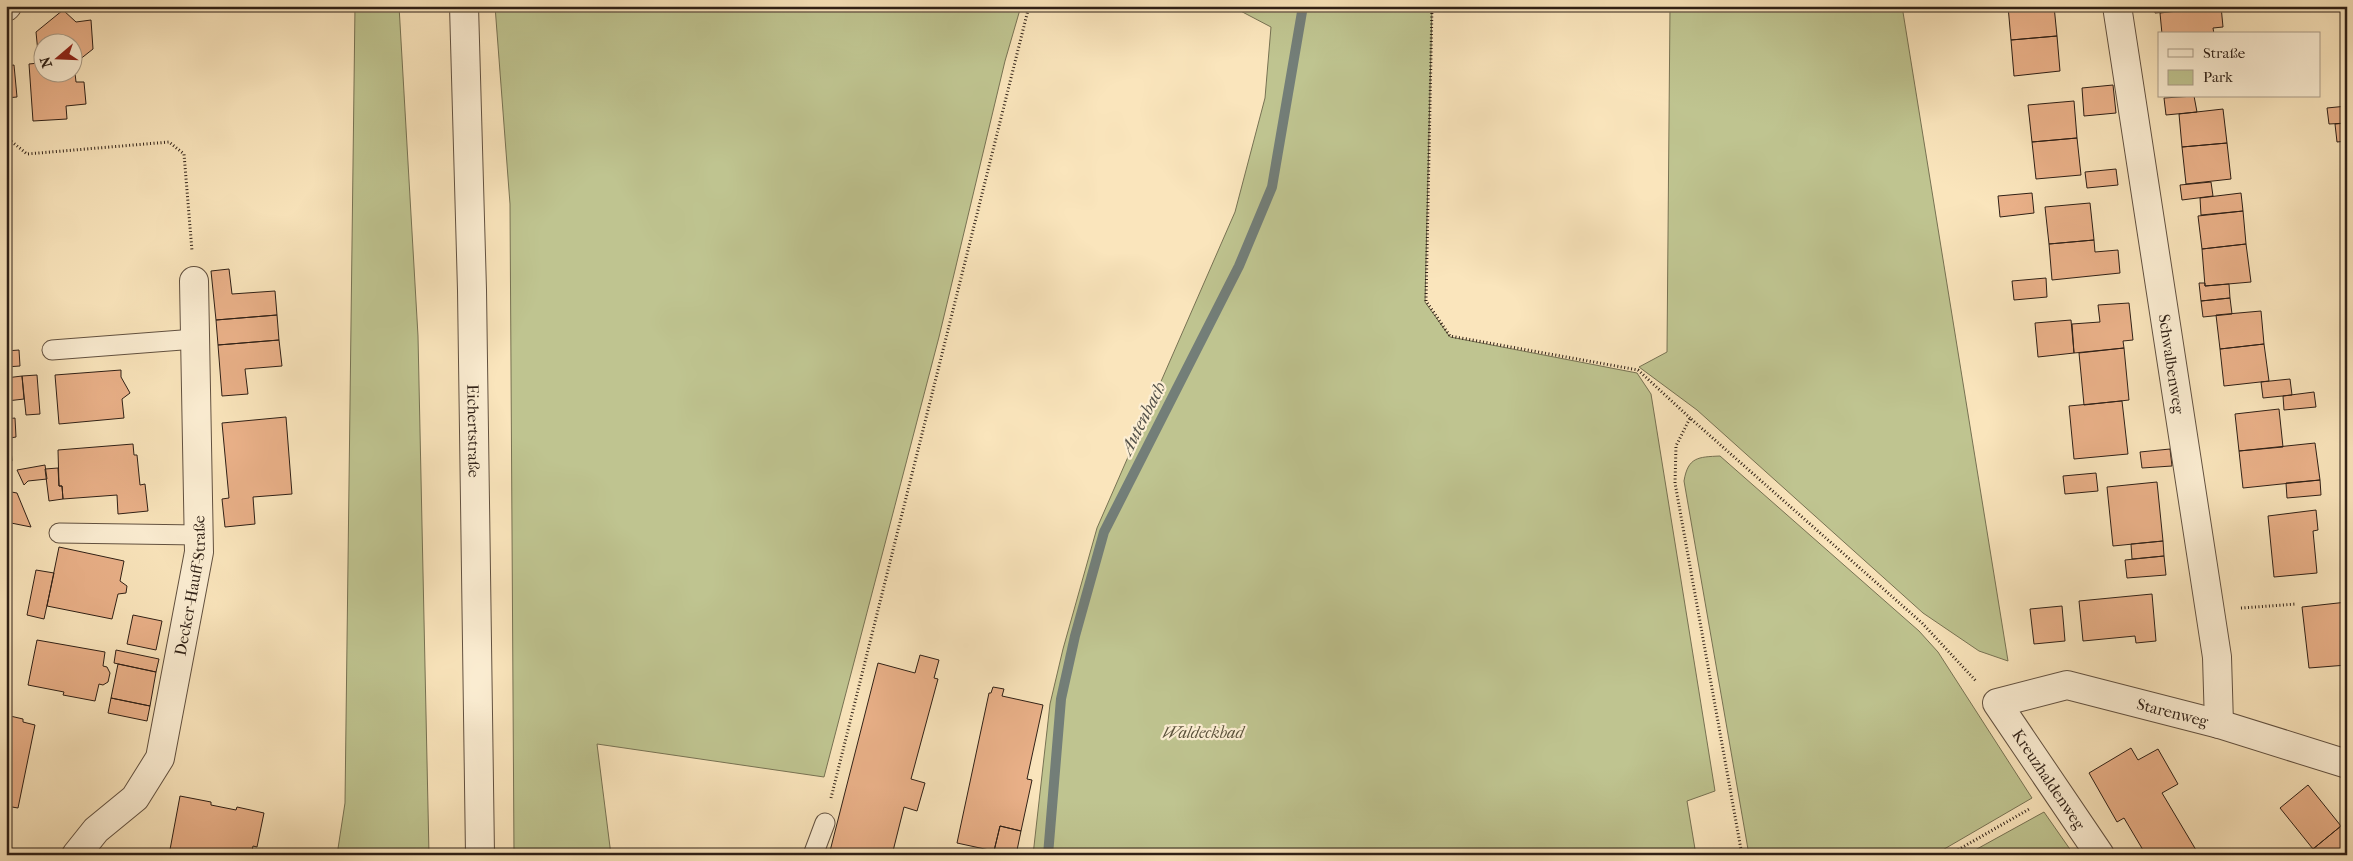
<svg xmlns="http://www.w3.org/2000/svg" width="2353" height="861" viewBox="0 0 2353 861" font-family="'IM FELL French Canon',serif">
<rect width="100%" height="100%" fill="#fae5bc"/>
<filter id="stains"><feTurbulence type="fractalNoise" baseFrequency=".004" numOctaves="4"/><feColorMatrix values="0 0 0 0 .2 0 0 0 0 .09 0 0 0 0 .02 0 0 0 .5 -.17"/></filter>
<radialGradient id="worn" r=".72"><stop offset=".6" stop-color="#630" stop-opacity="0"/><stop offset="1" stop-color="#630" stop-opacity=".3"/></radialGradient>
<path fill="#bfc490" stroke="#777253" d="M 355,6 L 399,6 L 418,336 L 429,855 L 337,855 L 345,803 Z
M 495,6 L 1021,6 L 1005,61 L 939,337 L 824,777 L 597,744 L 611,855 L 514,855 L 510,204 Z
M 1231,6 L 1432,6 L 1425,302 L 1450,337 L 1637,373 L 1651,394 L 1715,791 L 1687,801 L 1696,855 L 1033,855 L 1050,704 L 1063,649 L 1097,528 L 1235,212 L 1265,98 L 1271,27 Z
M 1670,6 L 1902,6 L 2008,661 L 1979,651 L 1923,613 L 1697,410 L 1639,367 L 1667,352 Z
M 1720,456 L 1919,631 L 1938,652 L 2032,798 L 1934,855 L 1749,855 L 1684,481 C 1688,457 1698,457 1720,456 Z
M 2044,812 L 2074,855 L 1966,855 Z"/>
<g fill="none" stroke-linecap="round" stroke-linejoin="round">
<path stroke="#737e78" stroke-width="10" d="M 1048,855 L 1061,699 L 1075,636 L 1104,532 L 1239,266 L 1272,187 L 1303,6"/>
</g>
<path fill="#eab189" stroke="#2f2016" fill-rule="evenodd" d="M 2008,6 L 2054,6 L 2057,36 L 2011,40 Z
M 2154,6 L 2185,6 L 2186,10 L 2155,13 Z
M 2221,6 L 2223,27 L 2213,28 L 2214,34 L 2162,34 L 2160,13 Z
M 2342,6 L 2347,6 L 2347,35 L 2345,36 Z
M 63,10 L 76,22 L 91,20 L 93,49 L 74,64 L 76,82 L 84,82 L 86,104 L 66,106 L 67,119 L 33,121 L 29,64 L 39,63 L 36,32 ZM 42,42 L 72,42 L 72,72 L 42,72 Z
M 2057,36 L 2060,71 L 2014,76 L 2011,40 Z
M 14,65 L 17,97 L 6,98 L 6,66 Z
M 2113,85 L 2116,113 L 2084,116 L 2082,88 Z
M 2194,96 L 2197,112 L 2166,115 L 2164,98 Z
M 2074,101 L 2077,138 L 2032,142 L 2028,105 Z
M 2347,106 L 2347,123 L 2329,124 L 2327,108 Z
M 2223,109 L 2227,143 L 2182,147 L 2179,114 Z
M 2347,123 L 2347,141 L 2337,142 L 2335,124 Z
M 2077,138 L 2081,175 L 2036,179 L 2032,142 Z
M 2227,143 L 2231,179 L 2186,184 L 2182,147 Z
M 2116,169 L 2118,185 L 2087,188 L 2085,172 Z
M 2211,182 L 2213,196 L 2182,200 L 2180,185 Z
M 2032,193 L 2034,213 L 2000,217 L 1998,196 Z
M 2241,193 L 2243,211 L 2201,215 L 2200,198 Z
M 2090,203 L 2094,240 L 2049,244 L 2045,207 Z
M 2243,211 L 2246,244 L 2202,249 L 2198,216 Z
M 2094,240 L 2095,252 L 2118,250 L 2120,273 L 2052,280 L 2049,244 Z
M 2246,244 L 2251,282 L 2205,286 L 2202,249 Z
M 229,269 L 232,294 L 275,291 L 277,315 L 216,320 L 211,271 Z
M 2046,278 L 2047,297 L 2014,300 L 2012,281 Z
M 2199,283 L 2205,283 L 2205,286 L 2229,284 L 2230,298 L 2201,301 Z
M 2230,298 L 2232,314 L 2203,317 L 2201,301 Z
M 2129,303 L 2133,340 L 2123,341 L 2124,348 L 2074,353 L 2072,324 L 2100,322 L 2098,305 Z
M 2261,311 L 2264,344 L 2220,349 L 2216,315 Z
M 277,315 L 279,340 L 218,345 L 216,320 Z
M 2071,320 L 2074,353 L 2038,357 L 2035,323 Z
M 279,340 L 282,366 L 245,369 L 248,394 L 222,396 L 218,345 Z
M 2264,344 L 2269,381 L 2224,386 L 2220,349 Z
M 2124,348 L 2129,400 L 2084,405 L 2079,353 Z
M 19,350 L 20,366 L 6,367 L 6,351 Z
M 121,370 L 121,377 L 130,393 L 122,399 L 124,418 L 59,424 L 55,375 Z
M 37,375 L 40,414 L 26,415 L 22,376 Z
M 22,376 L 24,399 L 7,401 L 9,419 L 6,419 L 6,378 Z
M 2290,379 L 2292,395 L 2263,398 L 2261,382 Z
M 2314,392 L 2316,407 L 2284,410 L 2283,396 Z
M 2122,401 L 2128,454 L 2074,459 L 2069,406 Z
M 2279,409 L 2283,447 L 2239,451 L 2235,414 Z
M 286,417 L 292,494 L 253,497 L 255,524 L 225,527 L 222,499 L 229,498 L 222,423 Z
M 15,418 L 16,437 L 10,438 L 12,461 L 6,462 L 6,419 Z
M 2315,443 L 2320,480 L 2243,488 L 2239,451 Z
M 133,444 L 134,455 L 137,455 L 140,485 L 145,484 L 148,511 L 118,514 L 117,495 L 63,499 L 62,486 L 59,486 L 58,450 Z
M 2170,449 L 2172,466 L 2142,468 L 2140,452 Z
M 45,465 L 47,479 L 28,481 L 24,485 L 17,470 Z
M 58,468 L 59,486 L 62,486 L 63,499 L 49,501 L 45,469 Z
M 2096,473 L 2098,491 L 2065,494 L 2063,476 Z
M 2320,480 L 2321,495 L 2287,498 L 2286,483 Z
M 2157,482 L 2163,541 L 2113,546 L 2107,487 Z
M 6,491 L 17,493 L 31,527 L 6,522 Z
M 2316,510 L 2318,530 L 2313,531 L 2317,573 L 2274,577 L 2268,516 Z
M 2163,541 L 2164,556 L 2132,559 L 2131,544 Z
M 59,547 L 124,561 L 120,581 L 127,586 L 126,593 L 118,594 L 112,619 L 47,606 Z
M 2164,556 L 2166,575 L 2127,578 L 2125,560 Z
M 36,570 L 54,573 L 44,619 L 27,615 Z
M 2152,594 L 2156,641 L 2136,643 L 2135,636 L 2083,641 L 2079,601 Z
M 2347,602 L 2347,665 L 2309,668 L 2302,607 Z
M 2062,606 L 2065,641 L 2034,644 L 2030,609 Z
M 133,615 L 162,621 L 156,650 L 127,644 Z
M 37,640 L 105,652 L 103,666 L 107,667 L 110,673 L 108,682 L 103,685 L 99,684 L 95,701 L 63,695 L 64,692 L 28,685 Z
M 116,650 L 159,659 L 156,672 L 114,663 Z
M 920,655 L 939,660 L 934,678 L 938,679 L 911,779 L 925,783 L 917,811 L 904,807 L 892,855 L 829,855 L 878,663 L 915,673 Z
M 118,664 L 156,672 L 150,706 L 111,698 Z
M 993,687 L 1004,689 L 1002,696 L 1043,705 L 1027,779 L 1032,780 L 1021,831 L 1000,826 L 994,851 L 957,843 L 989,693 L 991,693 Z
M 111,698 L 150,706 L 147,721 L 108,713 Z
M 6,715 L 23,719 L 23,722 L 35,725 L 18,808 L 6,806 Z
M 2131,748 L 2138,760 L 2158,749 L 2178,784 L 2162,793 L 2199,855 L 2146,855 L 2124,818 L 2117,822 L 2089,773 Z
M 2308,785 L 2341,826 L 2313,849 L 2280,808 Z
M 180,796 L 211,802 L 211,805 L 236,810 L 237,807 L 264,813 L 257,847 L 253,846 L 251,855 L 169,855 Z
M 1000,826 L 1021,831 L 1016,855 L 994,851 Z
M 2341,826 L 2347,834 L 2347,855 L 2317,855 L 2313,849 Z"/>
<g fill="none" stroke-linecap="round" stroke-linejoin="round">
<g stroke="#625140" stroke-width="21">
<path id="service" d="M 52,350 L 195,339
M 59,533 L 199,535
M 813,855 L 825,823"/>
</g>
<g stroke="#625140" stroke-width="30">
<g id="minor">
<path id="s1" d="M 2117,6 L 2217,657 L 2219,724"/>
<path d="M 6,7 L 7,6"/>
<path id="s2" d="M 76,855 L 96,830 L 135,798 L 160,758 L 199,552 L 194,281"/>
<path id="s3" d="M 2100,855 L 1997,703 L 2067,685 L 2219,724 L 2347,764"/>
</g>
</g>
<g stroke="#625140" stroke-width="30">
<g id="tertiary">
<path id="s4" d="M 464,6 L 472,290 L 480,855"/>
</g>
</g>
<path stroke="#2f2016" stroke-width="3" stroke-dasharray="1 2.5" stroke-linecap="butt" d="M 1432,6 L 1426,301 L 1450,336 L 1638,370 L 1690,418
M 6,137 L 27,154 L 169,142 L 184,154 L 192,251
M 2241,608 L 2296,604
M 831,798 L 1029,6
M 1742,855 L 1675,483 L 1676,446 L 1690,418 L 1922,623 L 1976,681
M 1949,855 L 2031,808"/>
<use href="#service" stroke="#fceed3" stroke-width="19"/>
<use href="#minor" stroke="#fceed3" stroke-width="28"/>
<use href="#tertiary" stroke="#fceed3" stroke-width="28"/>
</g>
<g text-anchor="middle" stroke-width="4.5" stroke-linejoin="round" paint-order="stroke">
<g font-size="16" fill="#2f2016" stroke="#fceed3">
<text dy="6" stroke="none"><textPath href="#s1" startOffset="362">Schwalbenweg</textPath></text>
<text dy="6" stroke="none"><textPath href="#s4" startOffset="425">Eichertstraße</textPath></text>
<text dy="6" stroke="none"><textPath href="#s2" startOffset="305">Decker-Hauff-Straße</textPath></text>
<text dy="6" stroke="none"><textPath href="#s3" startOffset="365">Starenweg</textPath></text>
<text transform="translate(2049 779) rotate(56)" y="6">Kreuzhaldenweg</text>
</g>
<g font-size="16" font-style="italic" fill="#5a513b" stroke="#fceed3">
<text x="1203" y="738">Waldeckbad</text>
</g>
<g font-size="18" font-style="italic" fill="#514f47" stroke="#fceed3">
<text transform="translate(1143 418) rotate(-63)" y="6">Autenbach</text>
</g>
</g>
<rect width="2353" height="861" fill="none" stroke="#fae5bc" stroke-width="25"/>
<rect x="8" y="8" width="2338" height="846" fill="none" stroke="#2f2016" stroke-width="2.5"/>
<rect x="12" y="12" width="2328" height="836" fill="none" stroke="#2f2016"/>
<rect x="2158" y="32" width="162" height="65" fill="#fceed3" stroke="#aa9c87"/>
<rect x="2168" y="49" width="25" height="8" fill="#fceed3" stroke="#aa9c87"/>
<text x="2203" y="58" font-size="15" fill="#2f2016">Straße</text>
<rect x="2168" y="70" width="25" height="15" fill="#bfc490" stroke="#aa9c87"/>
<text x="2203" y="82" font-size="15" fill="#2f2016">Park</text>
<g transform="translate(58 58) rotate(251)"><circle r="24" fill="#fceed3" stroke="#aa9c87"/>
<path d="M0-4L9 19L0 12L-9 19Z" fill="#8f2418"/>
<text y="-8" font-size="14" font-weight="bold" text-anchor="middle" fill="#2f2016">N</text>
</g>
<rect width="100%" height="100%" filter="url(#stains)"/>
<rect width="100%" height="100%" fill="url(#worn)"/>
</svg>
